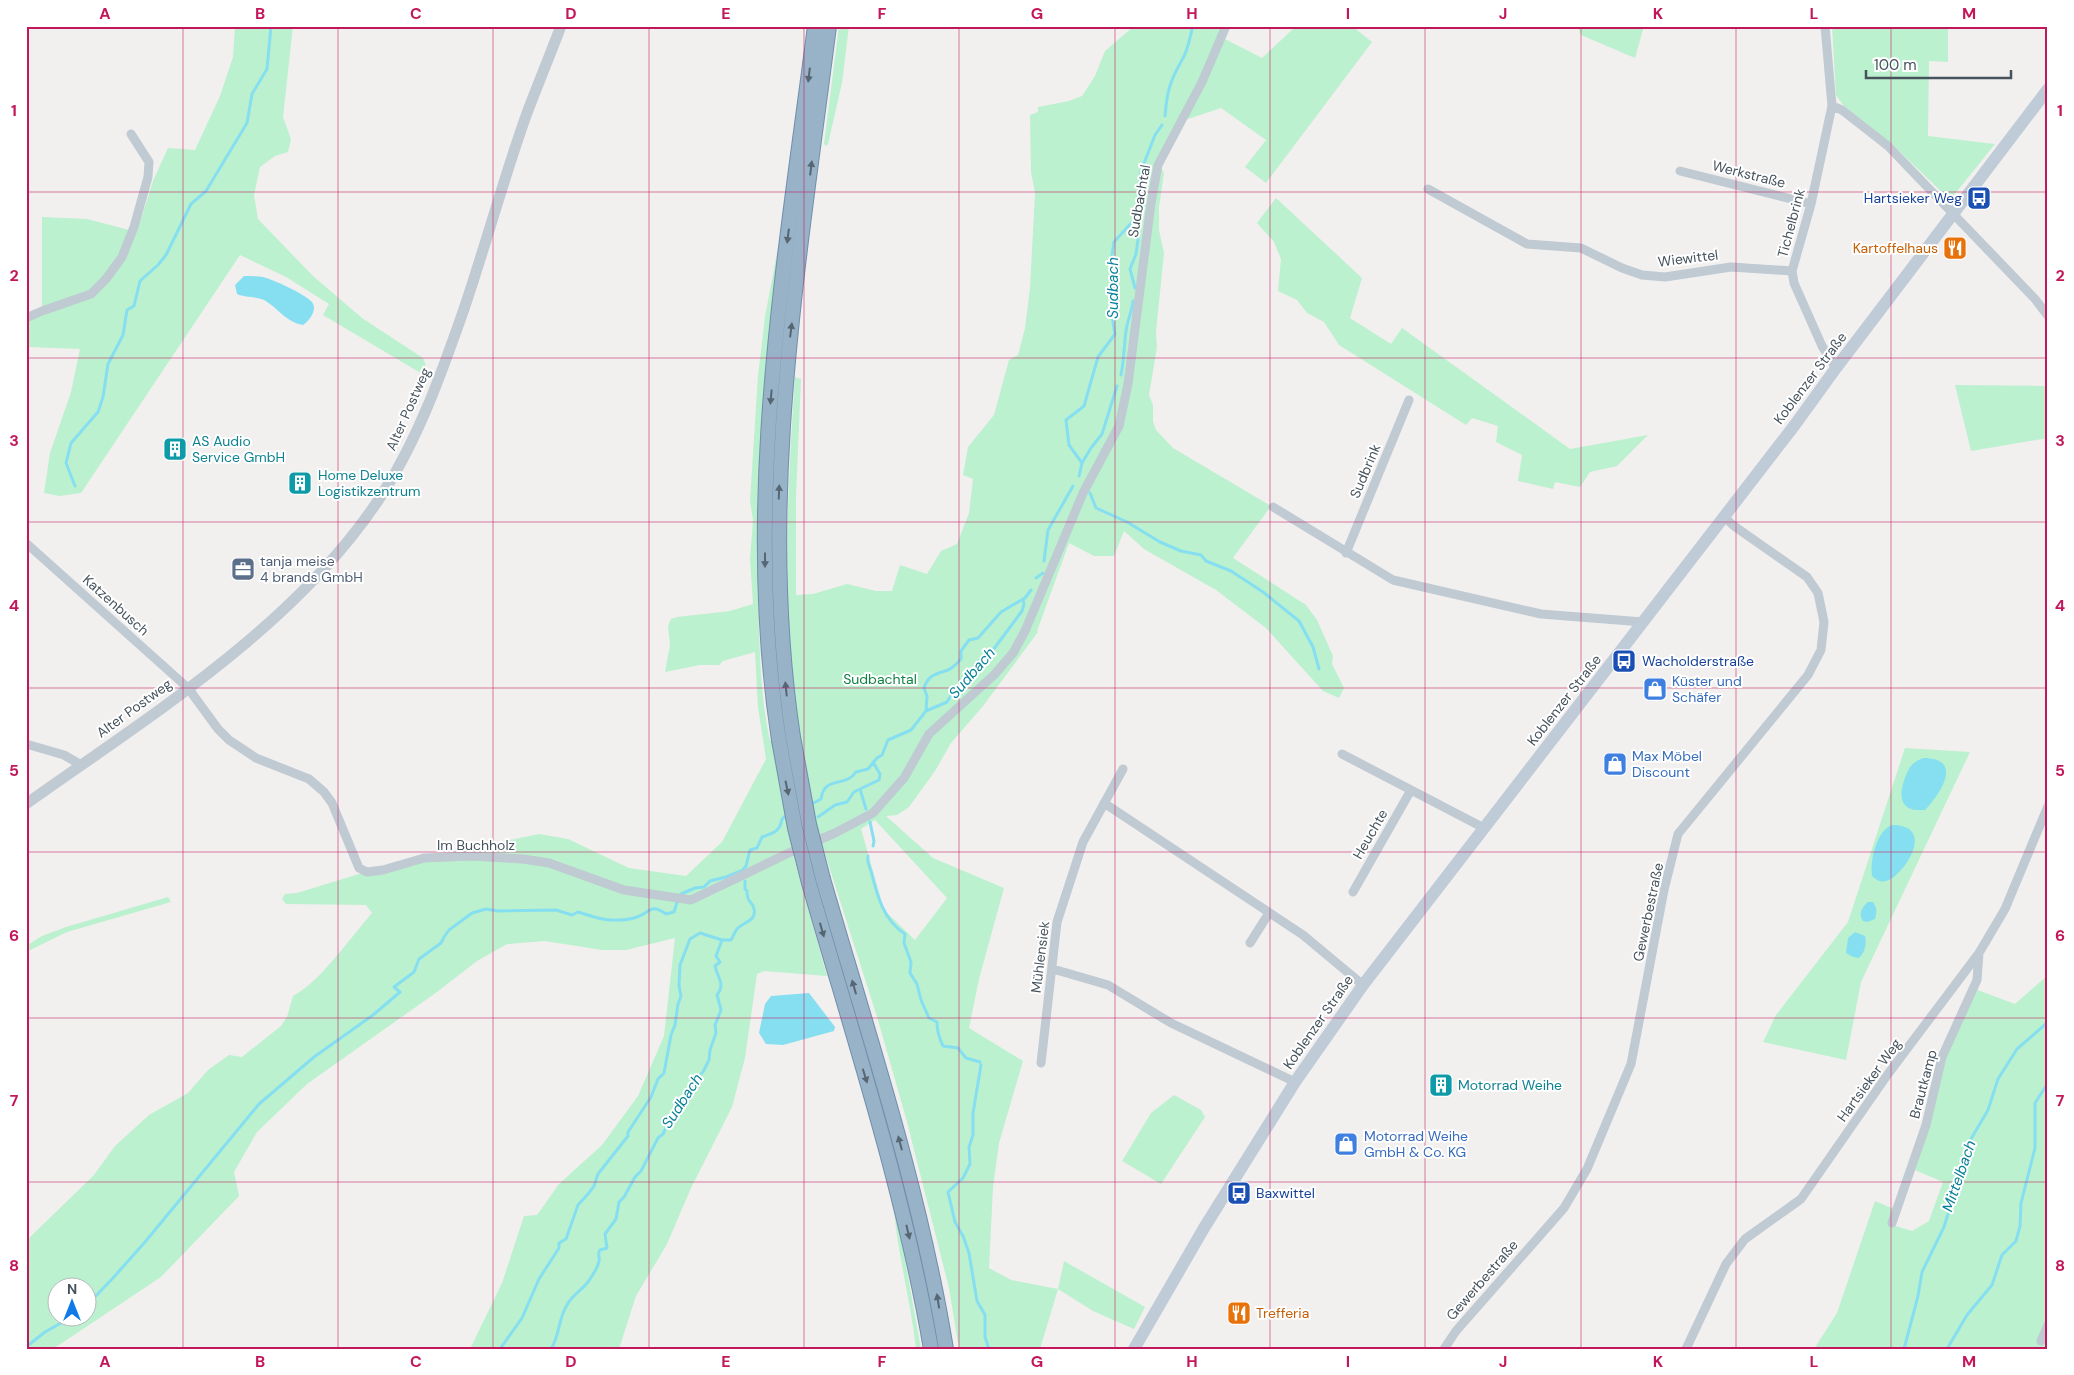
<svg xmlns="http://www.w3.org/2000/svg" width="2074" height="1375" viewBox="0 0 2074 1375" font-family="'DM Sans',sans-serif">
<rect width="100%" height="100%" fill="#f2efef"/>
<path fill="#bbf1ce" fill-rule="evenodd" d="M 235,26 L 293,26 L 283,117 L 291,139 L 288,152 L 275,156 L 260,167 L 254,195 L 258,219 L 313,276 L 362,318 L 423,358 L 426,366 L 424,375 L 323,315 L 329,304 L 286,277 L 240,255 L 81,493 L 59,496 L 44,493 L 50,453 L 71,392 L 80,349 L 27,347 L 26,322 L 42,313 L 42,217 L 87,219 L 137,232 L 153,181 L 168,148 L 195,150 L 220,96 L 233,57 Z
M 839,26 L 849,26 L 842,83 L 828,144 L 826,146 L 824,144 Z
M 1134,26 L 1227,26 L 1223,38 L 1262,58 L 1296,26 L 1352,26 L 1372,42 L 1266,183 L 1245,167 L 1266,140 L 1221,108 L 1185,120 L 1161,167 L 1164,173 L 1159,207 L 1159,230 L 1164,253 L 1156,332 L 1157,347 L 1149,395 L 1153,405 L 1153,421 L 1156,430 L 1173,448 L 1271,506 L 1233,558 L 1306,605 L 1317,620 L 1333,656 L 1332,664 L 1344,688 L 1339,698 L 1323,691 L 1266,628 L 1216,590 L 1144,549 L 1124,531 L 1114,556 L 1094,556 L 1069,543 L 1037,631 L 1038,632 L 983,706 L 951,743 L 935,771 L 909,807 L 897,815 L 886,816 L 933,858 L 1004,888 L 979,979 L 969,1028 L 1023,1061 L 999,1143 L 993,1187 L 989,1268 L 1011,1280 L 1058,1289 L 1064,1261 L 1145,1307 L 1134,1329 L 1093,1311 L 1058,1289 L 1040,1349 L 959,1349 L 949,1288 L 907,1122 L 878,1020 L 819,835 L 793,855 L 827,976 L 764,971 L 757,974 L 745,1058 L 732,1107 L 691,1188 L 667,1244 L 636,1296 L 619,1349 L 470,1349 L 502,1283 L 524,1216 L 537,1215 L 559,1184 L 602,1145 L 638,1096 L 664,1036 L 675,938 L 626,950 L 602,950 L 545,941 L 507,944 L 477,961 L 437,992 L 307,1084 L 257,1132 L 234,1172 L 239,1196 L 161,1277 L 53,1349 L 26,1349 L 26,1241 L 94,1175 L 115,1146 L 149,1115 L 188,1093 L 208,1070 L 229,1055 L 242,1057 L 281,1026 L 287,1017 L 293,996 C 321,981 350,938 372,913 L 366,905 L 286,904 L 282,899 L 285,894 L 297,893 L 375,869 L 539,834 L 568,839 L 629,868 L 686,876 L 722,842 L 766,759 L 758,707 L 755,652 L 723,661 L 719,665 L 700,665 L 665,672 L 670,645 L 668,626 L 671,619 L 677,617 L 730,611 L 753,604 L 750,559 L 753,520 L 750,501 L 758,376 L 765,317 L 779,242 L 781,243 C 769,371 753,499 759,628 C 760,665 762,705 770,741 L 799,733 L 800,731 C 781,614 787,495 795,377 L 801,379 L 796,496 L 796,595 L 813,594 L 847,584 L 876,591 L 892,591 L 900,565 L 927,574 L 941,551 L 957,544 L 969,513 L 973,479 L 963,475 L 968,447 L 994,415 L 1009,360 L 1018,355 L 1025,328 L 1030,288 L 1035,193 L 1031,172 L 1030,115 L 1038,112 L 1038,107 L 1069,101 L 1082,96 L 1095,76 L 1105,51 ZM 875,820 L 947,898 L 915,940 L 884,910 L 861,829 ZM 58,1288 L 88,1288 L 88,1318 L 58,1318 Z
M 1578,26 L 1644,26 L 1635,58 L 1581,35 Z
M 1832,26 L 1948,26 L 1948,62 L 1929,61 L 1928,136 L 1995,144 L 1950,200 L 1892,144 L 1844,106 L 1836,95 Z
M 1276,198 L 1362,278 L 1350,318 L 1391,344 L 1402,328 L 1570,449 L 1648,435 L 1617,466 L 1590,472 L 1580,487 L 1555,482 L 1553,489 L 1518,481 L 1522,455 L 1496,442 L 1498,426 L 1472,418 L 1466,425 L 1339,345 L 1324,322 L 1307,313 L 1297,300 L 1278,291 L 1281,259 L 1274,242 L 1257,223 Z
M 1955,385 L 2048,386 L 2048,438 L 1971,451 Z
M 1905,748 L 1970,752 L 1861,982 L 1846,1060 L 1763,1042 L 1776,1015 L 1848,922 Z
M 168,897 L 171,902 L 67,932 L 26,952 L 26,946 L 42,936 L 66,927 Z
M 2048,975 L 2048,1337 L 2045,1349 L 1814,1349 L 1837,1313 L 1875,1201 L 1894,1209 L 1889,1224 L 1912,1231 L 1929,1221 L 1943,1182 L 1915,1170 L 1945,1057 L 1975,989 L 2015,1004 Z
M 1174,1095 L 1201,1110 L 1205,1117 L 1161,1184 L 1122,1161 L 1151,1113 Z
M 894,1210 L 903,1249 L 921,1349 L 916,1349 C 911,1302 898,1257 894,1210 Z"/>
<path fill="#86dff0" d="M 244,276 C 250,276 257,276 263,277 C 274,280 305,294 312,302 C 318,310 309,321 303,325 C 286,322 278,308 264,300 C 256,296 245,298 237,294 L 235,285 Z
M 1923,758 C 1964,758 1941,793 1925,810 C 1919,810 1911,811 1906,806 C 1896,798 1905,776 1910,767 C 1913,763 1918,760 1923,758 Z
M 1892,825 C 1938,825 1903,877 1886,881 C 1880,883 1876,879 1872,876 C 1870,861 1876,831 1892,825 Z
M 1868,902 L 1873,902 C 1877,907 1877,913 1875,919 L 1867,922 L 1863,921 C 1858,914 1862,907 1868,902 Z
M 1855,932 L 1865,936 C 1867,944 1865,952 1859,958 L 1853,957 L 1846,953 L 1848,938 Z
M 809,993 L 835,1027 L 834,1031 L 783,1045 L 766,1044 L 759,1033 L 765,1004 L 771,996 Z"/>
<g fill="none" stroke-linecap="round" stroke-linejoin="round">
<path stroke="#86dff0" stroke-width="3" d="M 1165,116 C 1167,91 1170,81 1182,60 C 1188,51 1190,36 1193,26
M 1135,219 L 1138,240 L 1136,254 L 1130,269 L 1135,288
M 1121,375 C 1124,360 1124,346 1126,331 C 1127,321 1132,312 1133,301
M 1082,463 L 1069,445 L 1066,420 L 1084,406 L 1098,357 L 1115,334 L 1112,316 L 1114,272 L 1111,262 L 1114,242 L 1135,219 L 1141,171 L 1155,135 L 1162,125
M 1079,476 L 1082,463 L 1091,448 L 1102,434 L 1117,386
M 75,486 L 66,463 L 71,443 L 98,412 L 103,397 L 108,364 L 123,335 L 127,310 L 134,306 L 140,281 L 158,265 L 166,255 L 191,204 L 206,191 L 247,123 L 252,94 L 267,69 L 271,26
M 1090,493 L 1096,508 L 1127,522 L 1160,542 L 1181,551 L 1201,555 L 1206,561 L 1231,571 L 1263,592 L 1299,621 L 1313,647 L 1319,669
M 1044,561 L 1048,530 L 1073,486
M 1036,578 L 1043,573
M 926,711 L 927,696 L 924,688 C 928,675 936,674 948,670 C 953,668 957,663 961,659 L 961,651 L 969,640 L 978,638 L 1001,612 L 1025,598 L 1031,590
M 860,789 L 866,809
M 810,805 L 821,799 C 824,775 846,788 856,772 L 868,769 L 877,758 L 882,755 L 888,740 L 911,730 L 926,711 L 947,702 L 955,689 L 975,669 L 979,661 L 993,650 L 1022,611 L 1024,604 L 1023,599
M 818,817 L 835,805 L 847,802 L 854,792 L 860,789 L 879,780 L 880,774 L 873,762
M 870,822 L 874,841 L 873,846
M 868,856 C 867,863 869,865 871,871 C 877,895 883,920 905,934 L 904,943 L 911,962 L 910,973 L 917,984 L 921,1000 L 929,1018 L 937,1022 C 937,1031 939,1038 943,1046 L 958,1048 L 966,1058 L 980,1062
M 741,872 L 746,866 L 750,850 L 757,848 L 762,837 C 773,833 780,832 782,819 L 788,814
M 681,894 L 695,888 L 704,887 L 710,881 L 726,877 L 741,871
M 981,1065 L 973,1113 L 973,1135 L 969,1147 L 970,1164 L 963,1178 L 948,1192 L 955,1222 L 963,1236 L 969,1253 L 977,1301 L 985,1315 L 985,1337 L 989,1349
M 88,1304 L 113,1278 L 145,1242 L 259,1104 L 314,1057 L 373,1015 L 400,992 L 394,987 L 414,972 L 419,959 L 441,943 L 444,937 L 449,930 L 472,913 L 486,909 L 498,911 L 556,910 L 572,915 L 578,912 C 591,916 604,921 617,920 C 623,920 632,919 637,917 C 651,912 650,903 666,914 L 674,912 L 677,902
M 26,1347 L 45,1332 L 70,1318
M 500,1349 L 522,1318 L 539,1279 L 559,1248 L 559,1243 L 566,1239 L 578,1205 L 588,1194 L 594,1186 L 598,1174 L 628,1136 L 628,1132 L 651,1097 L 658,1079 L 664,1073 L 671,1035 L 675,1025 L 678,1004 L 681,996 L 679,986 L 680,965 L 690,939 L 700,933 L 722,940
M 551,1349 C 560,1335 558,1319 567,1305 C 572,1295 582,1290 588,1282 C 592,1276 598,1268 599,1261 C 600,1256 597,1255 600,1250 L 607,1248 L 605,1234 L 616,1219 L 619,1202 L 624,1197 L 635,1177 L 641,1171 L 658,1138 L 663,1134 L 673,1113 L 688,1096 L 694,1081 L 703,1072 L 709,1060 L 710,1050 L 716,1033 L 715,1025 L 721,1010 L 717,995 C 726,984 717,977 715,966 L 720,962 L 716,956 L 722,940 L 731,940 C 733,937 735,931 737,929 C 743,922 757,921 754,909 C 752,900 747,904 747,891 L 745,889 L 745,881
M 1904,1349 L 1918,1296 L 1922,1272 L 1944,1227 L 1954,1194 L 1960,1183 L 1962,1162 L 1968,1144 L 1988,1110 L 1998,1079 L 2017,1049 L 2048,1022
M 1947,1349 L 1967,1315 L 1992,1285 L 2002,1255 L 2016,1241 L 2020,1226 L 2021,1203 L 2035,1148 L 2035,1103 L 2048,1083"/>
<g stroke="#6f8fac" stroke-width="16">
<path id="trunk" d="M 793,737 C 757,500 799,262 829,26
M 779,740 C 742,502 785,262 815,26
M 823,879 C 868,1034 920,1189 946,1349
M 809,883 C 853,1037 904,1190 931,1349"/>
</g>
<path stroke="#bfcad2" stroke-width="9" d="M 1825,26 L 1832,106 L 1811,204 L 1792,271 L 1794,283 L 1822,346 L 1836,368
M 1832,106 L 1842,110 L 1888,146 L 2035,299 L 2048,316
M 1680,171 L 1811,204
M 1428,189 L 1527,244 L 1581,248 L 1622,268 L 1642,275 L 1665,277 L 1731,267 L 1792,271
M 26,318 L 42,311 L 91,294 L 106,279 L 122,257 L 134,227 L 148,177 L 149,162 L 131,134
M 1273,507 L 1393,580 L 1541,614 L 1643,622
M 26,543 L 188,688 L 218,729 L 229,740 L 256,758 L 309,779 L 324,792 L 332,803 L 359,868 L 367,872 L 383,870 L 424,858 L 471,856 L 523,859 L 549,863 L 624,890 L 691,900 L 795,850 L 835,833 L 873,813 L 904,778 L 929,734 L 994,675 L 1013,653 L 1025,631 L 1083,493 L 1119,426 L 1128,384 L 1151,203 L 1158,165 L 1202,82 L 1226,26
M 1346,553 L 1409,400
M 26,744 L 64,755 L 81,765
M 1342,754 L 1484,828
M 1104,803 L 1303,935 L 1363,985
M 1353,892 L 1411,790
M 1250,943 L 1269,913
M 1053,969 L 1108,985 L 1171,1023 L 1295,1082
M 1041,1063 L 1057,922 L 1083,842 L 1123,769
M 1892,1223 L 1926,1125 L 1942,1057 L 1977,980 L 1979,953
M 2041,1341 L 2048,1325
M 1444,1349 L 1456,1331 L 1564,1208 L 1587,1169 L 1631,1064 L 1664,890 L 1678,834 L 1808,675 L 1821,650 L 1824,622 L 1818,593 L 1807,577 L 1734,526 L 1723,516
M 1686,1349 L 1726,1264 L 1745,1239 L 1801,1199 L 1888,1074 L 1979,953 L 2005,909 L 2048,806"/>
<path stroke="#bfcad2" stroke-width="11" d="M 26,804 C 151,715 299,624 383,493 C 419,437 442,372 464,309 C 486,244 504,177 527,113 C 538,84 550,55 561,26"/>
<path stroke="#bfcbd7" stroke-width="12" d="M 1134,1349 L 1204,1228 L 1295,1082 L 1363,985 L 1794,426 L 1836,368 L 2048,89"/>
<use href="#trunk" stroke="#98b2c8" stroke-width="14"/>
<g stroke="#6f8fac" stroke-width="16" stroke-linecap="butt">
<path id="trunk-bridge" d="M 793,737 L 809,824 L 823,879
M 779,740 L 795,828 L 809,883"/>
</g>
<use href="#trunk-bridge" stroke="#98b2c8" stroke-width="14"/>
</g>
<defs><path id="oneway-solid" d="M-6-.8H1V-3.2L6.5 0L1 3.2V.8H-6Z" transform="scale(1.25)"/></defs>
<g fill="#566672">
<use href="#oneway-solid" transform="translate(809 75) rotate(97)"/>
<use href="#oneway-solid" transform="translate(811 168) rotate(-83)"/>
<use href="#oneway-solid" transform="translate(788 236) rotate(97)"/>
<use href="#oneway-solid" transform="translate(791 330) rotate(-83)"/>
<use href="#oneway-solid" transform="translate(771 397) rotate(95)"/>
<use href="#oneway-solid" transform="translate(779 492) rotate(-88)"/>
<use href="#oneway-solid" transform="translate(765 560) rotate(90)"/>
<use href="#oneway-solid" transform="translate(786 689) rotate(-96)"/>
<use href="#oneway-solid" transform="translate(787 788) rotate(78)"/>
<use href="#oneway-solid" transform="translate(822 930) rotate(74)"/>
<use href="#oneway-solid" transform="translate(854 987) rotate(-106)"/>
<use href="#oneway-solid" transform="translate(865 1076) rotate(73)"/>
<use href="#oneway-solid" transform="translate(900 1143) rotate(-105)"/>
<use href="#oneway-solid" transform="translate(908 1232) rotate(77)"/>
<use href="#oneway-solid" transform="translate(938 1301) rotate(-99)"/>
</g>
<path fill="none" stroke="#c2185b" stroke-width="1" stroke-opacity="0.55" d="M 183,26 L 183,1349M 338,26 L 338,1349M 493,26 L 493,1349M 649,26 L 649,1349M 804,26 L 804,1349M 959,26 L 959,1349M 1115,26 L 1115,1349M 1270,26 L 1270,1349M 1425,26 L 1425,1349M 1581,26 L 1581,1349M 1736,26 L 1736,1349M 1891,26 L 1891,1349M 26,192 L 2048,192M 26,358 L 2048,358M 26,522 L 2048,522M 26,688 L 2048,688M 26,852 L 2048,852M 26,1018 L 2048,1018M 26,1182 L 2048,1182"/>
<defs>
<g id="bus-square" transform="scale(1.25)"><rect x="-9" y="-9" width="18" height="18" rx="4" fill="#1a4fb4" stroke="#fff"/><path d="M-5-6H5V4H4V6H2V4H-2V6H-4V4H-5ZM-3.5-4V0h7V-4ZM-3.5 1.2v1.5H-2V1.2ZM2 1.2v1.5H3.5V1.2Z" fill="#fff"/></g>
<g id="restaurant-square" transform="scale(1.25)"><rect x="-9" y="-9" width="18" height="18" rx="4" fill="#e8710a" stroke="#fff"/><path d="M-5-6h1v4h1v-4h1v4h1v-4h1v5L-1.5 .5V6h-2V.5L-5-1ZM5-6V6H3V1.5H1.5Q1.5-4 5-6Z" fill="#fff"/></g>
<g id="building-square" transform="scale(1.25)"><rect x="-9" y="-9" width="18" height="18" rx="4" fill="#0f9aa8" stroke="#fff"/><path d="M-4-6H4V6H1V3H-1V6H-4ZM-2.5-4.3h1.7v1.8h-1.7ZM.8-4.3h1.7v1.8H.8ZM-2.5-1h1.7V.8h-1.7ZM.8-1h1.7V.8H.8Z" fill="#fff"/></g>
<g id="office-square" transform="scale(1.25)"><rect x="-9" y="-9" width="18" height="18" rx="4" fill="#5c6f8a" stroke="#fff"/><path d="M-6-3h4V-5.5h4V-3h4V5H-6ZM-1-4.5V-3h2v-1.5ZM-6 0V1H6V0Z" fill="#fff"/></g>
<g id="shop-square" transform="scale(1.25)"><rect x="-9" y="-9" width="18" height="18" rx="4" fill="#3f7fe0" stroke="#fff"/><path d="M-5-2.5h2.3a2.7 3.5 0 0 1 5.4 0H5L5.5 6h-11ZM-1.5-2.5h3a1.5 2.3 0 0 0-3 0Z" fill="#fff"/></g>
</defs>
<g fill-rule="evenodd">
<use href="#bus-square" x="1979" y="198"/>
<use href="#restaurant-square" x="1955" y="248"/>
<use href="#building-square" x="175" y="449"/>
<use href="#building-square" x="300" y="483"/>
<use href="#office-square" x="243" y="569"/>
<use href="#bus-square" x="1624" y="661"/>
<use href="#shop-square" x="1655" y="689"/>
<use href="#shop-square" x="1615" y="764"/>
<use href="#building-square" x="1441" y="1085"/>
<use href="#shop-square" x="1346" y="1144"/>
<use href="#bus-square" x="1239" y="1193"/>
<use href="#restaurant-square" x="1239" y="1313"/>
</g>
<g text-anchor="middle" stroke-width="4" stroke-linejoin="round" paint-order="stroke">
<g font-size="14" fill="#46535d" stroke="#fff">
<text transform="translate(1749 174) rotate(14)" y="5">Werkstraße</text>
<text transform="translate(1139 201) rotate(-80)" y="5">Sudbachtal</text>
<text transform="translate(1791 223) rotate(-75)" y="5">Tichelbrink</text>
<text transform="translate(1688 258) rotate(-7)" y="5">Wiewittel</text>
<text transform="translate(1810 378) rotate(-53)" y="5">Koblenzer Straße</text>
<text transform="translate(408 409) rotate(-66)" y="5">Alter Postweg</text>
<text transform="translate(1365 471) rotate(-67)" y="5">Sudbrink</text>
<text transform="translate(116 605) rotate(42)" y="5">Katzenbusch</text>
<text transform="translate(1564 700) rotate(-52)" y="5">Koblenzer Straße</text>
<text transform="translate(134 708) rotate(-36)" y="5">Alter Postweg</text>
<text transform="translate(1370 834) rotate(-60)" y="5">Heuchte</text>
<text x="476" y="850">Im Buchholz</text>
<text transform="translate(1648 912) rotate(-78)" y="5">Gewerbestraße</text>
<text transform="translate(1040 957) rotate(-83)" y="5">Mühlensiek</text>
<text transform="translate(1318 1022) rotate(-55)" y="5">Koblenzer Straße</text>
<text transform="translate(1869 1080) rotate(-54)" y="5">Hartsieker Weg</text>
<text transform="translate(1923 1084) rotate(-75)" y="5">Brautkamp</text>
<text transform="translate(1482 1280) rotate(-49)" y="5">Gewerbestraße</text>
</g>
<g font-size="14" fill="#164399" stroke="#fff" text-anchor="start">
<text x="1962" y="203" text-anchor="end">Hartsieker Weg</text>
<text x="1642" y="666">Wacholderstraße</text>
<text x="1256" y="1198">Baxwittel</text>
</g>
<g font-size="14" fill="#c56008" stroke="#fff" text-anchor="end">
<text x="1938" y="253">Kartoffelhaus</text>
<text x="1256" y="1318" text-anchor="start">Trefferia</text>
</g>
<g font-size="14" fill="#0d838f" stroke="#fff" text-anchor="start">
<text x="192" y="446">AS Audio<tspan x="192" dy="16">Service GmbH</tspan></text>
<text x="318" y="480">Home Deluxe<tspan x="318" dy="16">Logistikzentrum</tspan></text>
<text x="1458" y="1090">Motorrad Weihe</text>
</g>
<g font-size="14" fill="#4e5e75" stroke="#fff" text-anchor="start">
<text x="260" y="566">tanja meise<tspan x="260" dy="16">4 brands GmbH</tspan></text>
</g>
<g font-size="14" fill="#128346" stroke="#fff">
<text x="880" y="684">Sudbachtal</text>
</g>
<g font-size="14" fill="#366cbe" stroke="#fff" text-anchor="start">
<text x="1672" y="686">Küster und<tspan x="1672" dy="16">Schäfer</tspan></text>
<text x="1632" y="761">Max Möbel<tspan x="1632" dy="16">Discount</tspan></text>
<text x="1364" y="1141">Motorrad Weihe<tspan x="1364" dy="16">GmbH &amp; Co. KG</tspan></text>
</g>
<g font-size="15" font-style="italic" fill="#078199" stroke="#fff">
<text transform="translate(1113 288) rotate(-90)" y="5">Sudbach</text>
<text transform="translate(972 673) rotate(-49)" y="5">Sudbach</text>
<text transform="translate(682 1101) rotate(-57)" y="5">Sudbach</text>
<text transform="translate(1959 1176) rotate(-71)" y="5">Mittelbach</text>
</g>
</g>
<rect width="2074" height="1375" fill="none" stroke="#ffffff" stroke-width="55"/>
<g transform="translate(72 1302)"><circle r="24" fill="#ffffff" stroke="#b5babe"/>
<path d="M0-4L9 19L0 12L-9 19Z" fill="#1079ea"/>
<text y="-8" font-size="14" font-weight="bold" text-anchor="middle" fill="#46535d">N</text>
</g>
<path d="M1866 70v8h145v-8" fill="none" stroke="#46535d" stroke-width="2.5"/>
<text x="1874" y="70" font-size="15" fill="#46535d" stroke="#ffffff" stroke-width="4" paint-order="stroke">100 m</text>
<rect x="28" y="28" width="2018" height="1320" fill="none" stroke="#c2185b" stroke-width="2"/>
<g font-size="16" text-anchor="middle" font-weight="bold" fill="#c2185b">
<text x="105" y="19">A</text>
<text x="260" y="19">B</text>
<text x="416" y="19">C</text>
<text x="571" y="19">D</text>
<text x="726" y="19">E</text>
<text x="882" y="19">F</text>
<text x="1037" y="19">G</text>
<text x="1192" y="19">H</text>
<text x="1348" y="19">I</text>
<text x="1503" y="19">J</text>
<text x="1658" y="19">K</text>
<text x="1814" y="19">L</text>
<text x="1969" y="19">M</text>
<text x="14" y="116">1</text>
<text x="2060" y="116">1</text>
<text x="14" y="281">2</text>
<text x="2060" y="281">2</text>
<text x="14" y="446">3</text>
<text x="2060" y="446">3</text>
<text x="14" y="611">4</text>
<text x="2060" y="611">4</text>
<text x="14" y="776">5</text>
<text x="2060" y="776">5</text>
<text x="14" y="941">6</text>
<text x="2060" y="941">6</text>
<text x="14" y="1106">7</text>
<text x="2060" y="1106">7</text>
<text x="14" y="1271">8</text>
<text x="2060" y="1271">8</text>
<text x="105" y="1367">A</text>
<text x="260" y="1367">B</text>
<text x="416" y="1367">C</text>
<text x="571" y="1367">D</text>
<text x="726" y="1367">E</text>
<text x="882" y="1367">F</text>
<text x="1037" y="1367">G</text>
<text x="1192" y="1367">H</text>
<text x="1348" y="1367">I</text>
<text x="1503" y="1367">J</text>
<text x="1658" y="1367">K</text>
<text x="1814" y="1367">L</text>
<text x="1969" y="1367">M</text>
</g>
</svg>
